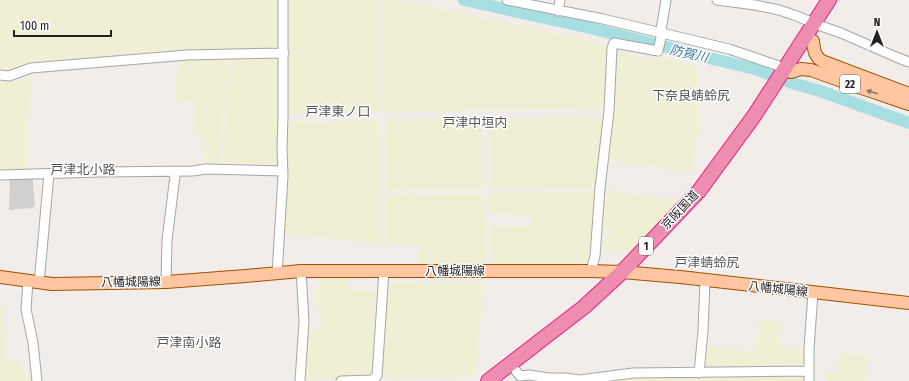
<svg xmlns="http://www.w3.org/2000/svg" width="909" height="381" viewBox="0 0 909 381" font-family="'Fira Sans Condensed','Noto Sans JP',sans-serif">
<rect width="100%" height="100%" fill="#f2ede8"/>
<path fill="#d0d0d0" d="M 10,177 L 33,177 L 33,186 L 35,205 L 32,208 L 9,210 Z"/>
<path fill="#f1efd3" d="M 0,0 L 278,0 L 280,48 L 279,49 L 173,52 L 124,56 L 30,65 L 9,72 L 0,72 Z
M 286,0 L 378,0 L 379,112 L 286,114 Z
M 381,0 L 400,0 L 584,40 L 603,45 L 608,48 L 606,108 L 600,109 L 591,109 L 382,112 Z
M 616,50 L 655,59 L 662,57 L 696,65 L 700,106 L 700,128 L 696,140 L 694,164 L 691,173 L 605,159 L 613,107 L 615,84 Z
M 277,56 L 279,59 L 276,159 L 276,162 L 278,164 L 222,163 L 231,57 Z
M 228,59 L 225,109 L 223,114 L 219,166 L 204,166 L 206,135 L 193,133 L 195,102 L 175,101 L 178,60 Z
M 30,76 L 32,87 L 28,123 L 28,170 L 0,172 L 0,82 L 12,82 Z
M 605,117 L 596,186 L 593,188 L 489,188 L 489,120 L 490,119 Z
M 479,118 L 481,119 L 483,190 L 386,191 L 385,119 Z
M 380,120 L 381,244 L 284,234 L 286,195 L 287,158 L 285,158 L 287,136 L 287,122 Z
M 602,189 L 680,201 L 634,252 L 597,250 L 600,239 L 608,239 L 609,228 L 599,228 Z
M 594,191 L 592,255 L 587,265 L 493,266 L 491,260 L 489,225 L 530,227 L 531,216 L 489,213 L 488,193 Z
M 484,194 L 486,235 L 485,265 L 418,265 L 418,244 L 385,244 L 386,225 L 386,195 Z
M 320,275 L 347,276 L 347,290 L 378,291 L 376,295 L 371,379 L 302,379 L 306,332 L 320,332 L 321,308 L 316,307 L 316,288 L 319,288 Z
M 393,282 L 484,285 L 475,376 L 399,379 L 391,379 L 381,376 L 383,340 L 388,289 Z
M 0,309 L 2,309 L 3,328 L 5,331 L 5,360 L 22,361 L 21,374 L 34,375 L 35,381 L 0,381 Z
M 758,320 L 782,322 L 779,348 L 806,351 L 805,368 L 703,368 L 704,347 L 755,352 Z
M 840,352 L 866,355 L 865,378 L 869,381 L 827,381 L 826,373 L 838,372 Z
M 782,375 L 805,376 L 805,381 L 608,381 L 630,377 Z"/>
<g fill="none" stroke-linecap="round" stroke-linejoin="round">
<path stroke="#a7dee2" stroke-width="12" d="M 464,0 L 586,27 L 683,51 L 684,52 L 755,69 L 795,84 L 820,91 L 909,123"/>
<g stroke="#a6a6a6" stroke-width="11">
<path id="minor" d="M 507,0 L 603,19 L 729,49 L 785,68
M 717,0 L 755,5 L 779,10 L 794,15 L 821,26 L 841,33 L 896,57 L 909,62
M 558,11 L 560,0
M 0,75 L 9,76 L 31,68 L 187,55 L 284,53
M 0,175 L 99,172 L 193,171 L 206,169 L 282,171
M 591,271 L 595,256 L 600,188 L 609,111 L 612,48 L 614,43 L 658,51 L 662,33 L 661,30 L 666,0
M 277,274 L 283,176 L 282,148 L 283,117 L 283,0
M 28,281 L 26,309 L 33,343 L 37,381
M 166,282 L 167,240 L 175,176 L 173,172
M 39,283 L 49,174
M 516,371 L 520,376 L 529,375 L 549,378 L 565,378 L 580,380 L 633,373 L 809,371
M 699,373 L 703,331 L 705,281
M 300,381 L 304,321 L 301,271
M 341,381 L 372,380 L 377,376 L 384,271
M 809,381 L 809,349 L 813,293"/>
</g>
<g stroke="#a05000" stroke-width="14">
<path id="major" d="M 813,41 C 814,49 814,56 822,61 L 909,94
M 791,72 L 801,69 L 811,70 L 853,85 L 909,104
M 0,277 L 52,284 L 166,282 L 246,276 L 301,271 L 591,271 L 622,272 L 680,277 L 909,303"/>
</g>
<g stroke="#e52084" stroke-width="16">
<path id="highway" d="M 488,381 L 584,307 L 622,272 L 699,191 L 754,116 L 829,0"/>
</g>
<use href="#minor" stroke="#fff" stroke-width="9"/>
<use href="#major" stroke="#ffc7a1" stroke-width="12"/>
<use href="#highway" stroke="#ed8daf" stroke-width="14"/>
</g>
<defs><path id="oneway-solid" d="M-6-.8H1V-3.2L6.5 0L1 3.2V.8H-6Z"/></defs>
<use fill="#907462" href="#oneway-solid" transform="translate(872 92) rotate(-162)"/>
<g text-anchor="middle" stroke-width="3" stroke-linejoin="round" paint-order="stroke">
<g fill="#fff" stroke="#646464" stroke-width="1">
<rect x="840" y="75" width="20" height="18" rx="3"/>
<rect x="639" y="237" width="14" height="18" rx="3"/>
</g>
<g font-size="11" font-weight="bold" fill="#222">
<text x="850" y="88">22</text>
<text x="646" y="250">1</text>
</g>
<g font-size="12" fill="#222" stroke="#fff">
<text transform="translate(680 210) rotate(-47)" y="4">京阪国道</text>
<text x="455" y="275">八幡城陽線</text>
<text transform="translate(131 282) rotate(-1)" y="4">八幡城陽線</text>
<text transform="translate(778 289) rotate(6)" y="4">八幡城陽線</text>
</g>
<g font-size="13" font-style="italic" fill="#3c7997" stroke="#fff">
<text transform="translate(689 53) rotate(13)" y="5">防賀川</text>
</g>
<g font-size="13" fill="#555" stroke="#fff">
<text x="691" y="100">下奈良蜻蛉尻</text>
<text x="338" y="116">戸津東ノ口</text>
<text x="475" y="127">戸津中垣内</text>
<text x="83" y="174">戸津北小路</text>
<text x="707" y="267">戸津蜻蛉尻</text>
<text x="189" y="347">戸津南小路</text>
</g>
</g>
<g transform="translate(877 32)" stroke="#ffffff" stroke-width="3" paint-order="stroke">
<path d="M0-3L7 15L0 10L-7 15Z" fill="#222222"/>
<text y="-6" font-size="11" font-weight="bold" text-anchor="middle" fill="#222222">N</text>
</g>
<path d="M14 30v6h97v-6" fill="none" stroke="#222222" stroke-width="2"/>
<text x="20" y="30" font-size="12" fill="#222222" stroke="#ffffff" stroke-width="3" paint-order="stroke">100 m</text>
</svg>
